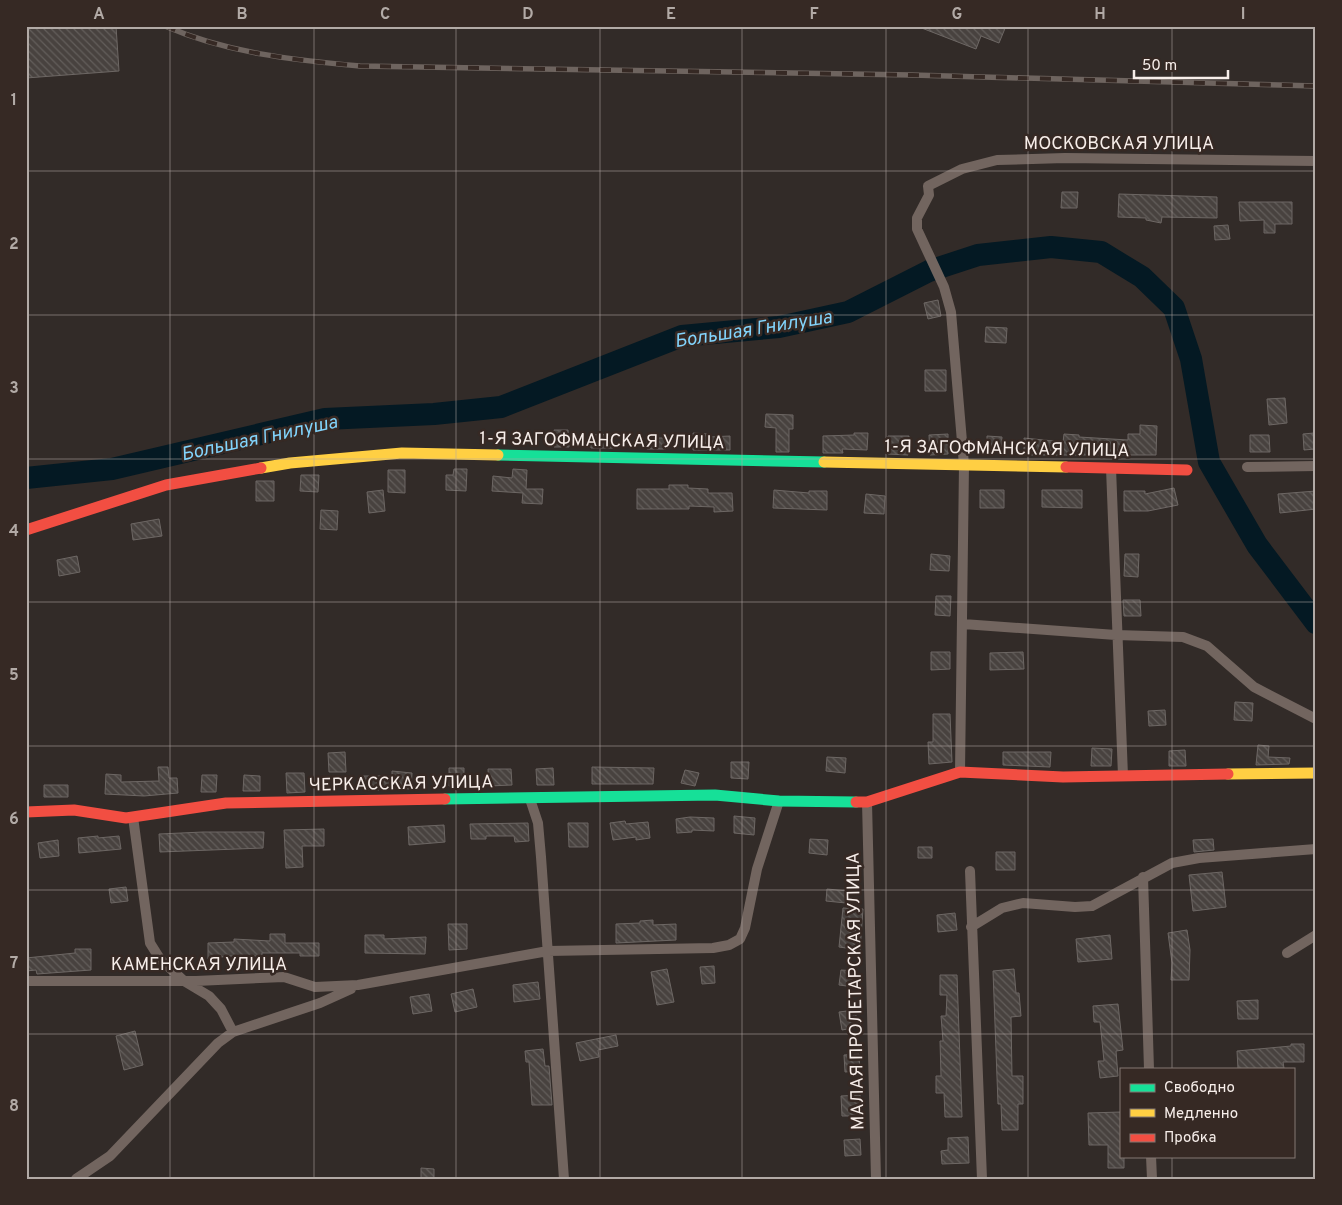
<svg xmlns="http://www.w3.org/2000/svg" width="1342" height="1205" viewBox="0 0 1342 1205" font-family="Overpass,sans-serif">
<defs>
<pattern id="building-back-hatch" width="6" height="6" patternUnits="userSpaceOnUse" patternTransform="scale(1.25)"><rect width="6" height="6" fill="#48423f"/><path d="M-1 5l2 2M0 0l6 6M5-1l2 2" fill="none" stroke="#635e5b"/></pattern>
</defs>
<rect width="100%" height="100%" fill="#322b28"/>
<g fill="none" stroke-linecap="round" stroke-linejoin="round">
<path stroke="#041923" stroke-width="22" d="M 26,478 L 112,469 L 325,419 L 434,414 L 501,407 L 682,336 L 779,327 L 848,312 L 929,271 L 978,255 L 1051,247 L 1101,252 L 1142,277 L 1174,308 L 1191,359 L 1209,462 L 1257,545 L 1316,623"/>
</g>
<path fill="url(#building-back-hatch)" stroke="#6d6764" d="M 26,26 L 116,26 L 119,71 L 26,78 Z
M 957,26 L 1006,26 L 999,43 L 981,36 L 976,49 L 919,27 Z
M 1062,192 L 1078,192 L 1077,208 L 1061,208 Z
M 1119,194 L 1217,197 L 1217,218 L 1162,217 L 1161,223 L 1146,220 L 1146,218 L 1118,217 Z
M 1239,202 L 1292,202 L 1292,224 L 1275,224 L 1275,233 L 1264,233 L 1264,220 L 1240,221 Z
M 1228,225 L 1230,239 L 1215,240 L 1214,226 Z
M 938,300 L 941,316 L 928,319 L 924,303 Z
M 986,327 L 1007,328 L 1006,343 L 985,342 Z
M 925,370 L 946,370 L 946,391 L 925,391 Z
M 1285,398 L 1287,423 L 1269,425 L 1267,399 Z
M 766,414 L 793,415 L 793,429 L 789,429 L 789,452 L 776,452 L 776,428 L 765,427 Z
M 1140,425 L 1157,426 L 1156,455 L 1024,455 L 1024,438 L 1063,442 L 1064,434 L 1079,435 L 1079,437 L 1128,440 L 1128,434 L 1140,434 Z
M 554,430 L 568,430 L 569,447 L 554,447 Z
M 693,433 L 708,434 L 708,437 L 730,436 L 730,450 L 693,450 Z
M 854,433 L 868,433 L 867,450 L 842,449 L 843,453 L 823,453 L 823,436 L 854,435 Z
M 1314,433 L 1315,449 L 1304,450 L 1303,434 Z
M 612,434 L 613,448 L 591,448 L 590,435 Z
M 948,434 L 948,454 L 930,455 L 929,435 Z
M 1250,435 L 1269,435 L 1270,452 L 1250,452 Z
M 888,436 L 909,436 L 908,455 L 888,454 Z
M 987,436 L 1002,437 L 1001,451 L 987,451 Z
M 647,438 L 665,438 L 666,449 L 647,449 Z
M 454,469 L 467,469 L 466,491 L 446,490 L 446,475 L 453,475 Z
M 513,469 L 527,470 L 526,489 L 543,489 L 542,504 L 522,503 L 523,493 L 492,491 L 493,476 L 512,478 Z
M 388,470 L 405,470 L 405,493 L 388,492 Z
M 301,475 L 319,475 L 318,492 L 300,491 Z
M 256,481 L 274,481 L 274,501 L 256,501 Z
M 669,485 L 688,485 L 688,488 L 708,489 L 708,493 L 732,493 L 733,511 L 714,512 L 714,507 L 689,506 L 689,509 L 637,509 L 637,489 L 669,489 Z
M 1174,488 L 1178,505 L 1148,511 L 1124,511 L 1124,491 L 1145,491 L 1145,494 Z
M 383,490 L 385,511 L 369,513 L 367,492 Z
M 774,490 L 809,493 L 809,491 L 827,491 L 827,510 L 773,508 Z
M 980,490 L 1004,490 L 1004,508 L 980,508 Z
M 1042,490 L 1082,490 L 1082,508 L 1042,507 Z
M 1316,491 L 1316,509 L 1280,513 L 1278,494 Z
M 866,494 L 885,496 L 884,514 L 864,513 Z
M 321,510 L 338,511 L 337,530 L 320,529 Z
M 159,519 L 162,536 L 133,540 L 131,524 Z
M 931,554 L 950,556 L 949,571 L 930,570 Z
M 1125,554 L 1139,554 L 1138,577 L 1124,576 Z
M 77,556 L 80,572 L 59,576 L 57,560 Z
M 936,596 L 951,596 L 950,616 L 935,615 Z
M 1123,600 L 1140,600 L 1141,616 L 1124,616 Z
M 931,652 L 950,652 L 950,669 L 931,670 Z
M 1023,652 L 1024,669 L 990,670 L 990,653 Z
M 1235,702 L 1253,703 L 1252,721 L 1234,720 Z
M 1165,710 L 1166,725 L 1149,726 L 1148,711 Z
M 933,714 L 950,714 L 952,762 L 929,764 L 928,742 L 933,742 Z
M 1258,745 L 1269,746 L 1268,757 L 1290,758 L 1289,764 L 1256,765 Z
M 1092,748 L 1112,749 L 1111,766 L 1091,766 Z
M 1185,750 L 1186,766 L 1169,766 L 1169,751 Z
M 345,752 L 346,772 L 329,772 L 328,753 Z
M 1003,752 L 1051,752 L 1050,767 L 1003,765 Z
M 827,757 L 846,758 L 845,773 L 826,771 Z
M 731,762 L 749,762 L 748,779 L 731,778 Z
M 158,767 L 168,767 L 169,778 L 177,778 L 178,793 L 144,796 L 105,794 L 106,774 L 121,775 L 121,782 L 159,781 Z
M 592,767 L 654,768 L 653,784 L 592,784 Z
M 449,768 L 464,768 L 464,786 L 449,786 Z
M 553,768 L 554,785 L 537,785 L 536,769 Z
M 488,769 L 511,769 L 512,785 L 489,786 Z
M 685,770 L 699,773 L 695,786 L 681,783 Z
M 392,771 L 412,773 L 411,789 L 379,787 L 379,790 L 363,790 L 363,776 L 392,776 Z
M 286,773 L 304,773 L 305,792 L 287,793 Z
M 202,775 L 217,775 L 216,792 L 201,792 Z
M 244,775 L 260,776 L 260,791 L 243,791 Z
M 44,785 L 68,785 L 68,797 L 44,797 Z
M 734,816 L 755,818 L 754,835 L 734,833 Z
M 690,817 L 714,818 L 714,831 L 692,830 L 692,832 L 677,833 L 676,819 Z
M 625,821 L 626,824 L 648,822 L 650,838 L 636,840 L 636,837 L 613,840 L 610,823 Z
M 528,823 L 529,841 L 515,842 L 514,836 L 486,836 L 486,839 L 471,839 L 470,824 Z
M 568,823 L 588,823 L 588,847 L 569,847 Z
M 444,825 L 445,842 L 409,845 L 408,827 Z
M 324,829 L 324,846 L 302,846 L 303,867 L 286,868 L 284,830 Z
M 203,832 L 264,832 L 263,848 L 160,852 L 159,834 Z
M 98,836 L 98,838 L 119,836 L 121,849 L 79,853 L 78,838 Z
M 810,839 L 828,840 L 827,855 L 809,853 Z
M 1213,839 L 1214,850 L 1194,852 L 1193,840 Z
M 58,840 L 59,856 L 40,858 L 38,843 Z
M 918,847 L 932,847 L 932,858 L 918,858 Z
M 996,852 L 1015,852 L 1015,870 L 996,870 Z
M 1222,872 L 1226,907 L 1193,911 L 1189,875 Z
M 126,887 L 128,901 L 111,903 L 109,889 Z
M 827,889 L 848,891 L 846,903 L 826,901 Z
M 843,908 L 863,909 L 860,950 L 839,947 Z
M 955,913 L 957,930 L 938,932 L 937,915 Z
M 653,920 L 653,925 L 676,924 L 676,940 L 616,943 L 616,924 L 640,923 L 640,921 Z
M 448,924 L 467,924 L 467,949 L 449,950 Z
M 1187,930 L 1190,950 L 1189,980 L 1171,980 L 1172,963 L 1168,933 Z
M 270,934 L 285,934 L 285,943 L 319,943 L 319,956 L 300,956 L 300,953 L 262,953 L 262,956 L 228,956 L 208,959 L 208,943 L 234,942 L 234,939 L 270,941 Z
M 365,935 L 384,935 L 384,939 L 426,937 L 425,954 L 365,953 Z
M 1110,935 L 1112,959 L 1078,962 L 1076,939 Z
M 75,949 L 91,949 L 91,970 L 37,974 L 36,970 L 26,971 L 26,958 L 75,953 Z
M 714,966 L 715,983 L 702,984 L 700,967 Z
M 667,969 L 674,1002 L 657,1005 L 651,972 Z
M 1014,969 L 1016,993 L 1019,993 L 1021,1016 L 1011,1017 L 1012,1076 L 1023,1076 L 1023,1104 L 1018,1104 L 1018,1130 L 1002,1130 L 1001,1104 L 998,1104 L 993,971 Z
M 841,970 L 857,971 L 855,987 L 839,985 Z
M 940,975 L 957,975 L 962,1117 L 945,1117 L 944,1093 L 936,1093 L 936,1076 L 941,1076 L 940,1041 L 943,1041 L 941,1016 L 946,1016 L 947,995 L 940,995 Z
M 538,982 L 540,999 L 514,1002 L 513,985 Z
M 473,989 L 477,1007 L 455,1012 L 451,994 Z
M 429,994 L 432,1011 L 413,1014 L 410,997 Z
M 1258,1000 L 1258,1019 L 1238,1019 L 1237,1001 Z
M 1118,1004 L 1123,1050 L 1116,1051 L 1118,1076 L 1100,1078 L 1098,1061 L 1104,1061 L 1100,1022 L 1094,1022 L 1093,1006 Z
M 855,1010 L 858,1027 L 842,1030 L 839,1012 Z
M 135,1031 L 143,1065 L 124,1070 L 116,1036 Z
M 616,1035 L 618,1046 L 598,1050 L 599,1057 L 580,1061 L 576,1043 Z
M 1291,1044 L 1304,1044 L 1304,1062 L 1283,1062 L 1284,1068 L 1238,1069 L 1237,1051 L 1291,1046 Z
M 543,1049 L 545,1066 L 549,1066 L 552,1105 L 532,1105 L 529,1062 L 526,1062 L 525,1051 Z
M 859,1054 L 860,1071 L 845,1072 L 844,1055 Z
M 860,1095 L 861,1116 L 842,1116 L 841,1096 Z
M 1121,1112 L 1121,1156 L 1124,1156 L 1124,1168 L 1108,1168 L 1108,1145 L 1089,1145 L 1088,1113 Z
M 968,1137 L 969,1163 L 942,1164 L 941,1151 L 948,1150 L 948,1138 Z
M 860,1139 L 861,1155 L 845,1156 L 844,1140 Z
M 421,1168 L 434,1169 L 434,1179 L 421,1179 Z"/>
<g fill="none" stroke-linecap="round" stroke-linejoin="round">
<path stroke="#72655f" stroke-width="10" d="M 1247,467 L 1316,466
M 1111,468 L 1123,776
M 963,624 L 1116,635 L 1183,637 L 1207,646 L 1254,687 L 1316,719
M 960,772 L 964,465 L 951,312 L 944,287 L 917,229 L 917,218 L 929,195 L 928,186 L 962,169 L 997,160 L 1065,158 L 1316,161
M 530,799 L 538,823 L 541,857 L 564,1179
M 867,802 L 876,1179
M 133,817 L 150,943 L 160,959 L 184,981 L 209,996 L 221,1009 L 233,1032
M 970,871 L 982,1179
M 1143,877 L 1149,1069
M 971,927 L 1002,908 L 1023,903 L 1075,907 L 1092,906 L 1172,863 L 1199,858 L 1316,849
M 1287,953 L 1316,935
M 26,981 L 196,981 L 284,977 L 315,987 L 358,985 L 548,951 L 713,948 L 729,945 L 740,939 L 745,928 L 757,869 L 779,801
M 1151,1156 L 1152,1179
M 76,1179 L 110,1156 L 218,1043 L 233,1032 L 320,1003 L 351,989"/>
<path stroke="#16e098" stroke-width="11" d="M 498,455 L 824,462
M 445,799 L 715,795 L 779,801 L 856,802"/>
<path stroke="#ffcf43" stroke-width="11" d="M 824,462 L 1066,467
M 261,468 L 290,463 L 402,453 L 498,455
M 1228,774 L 1316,773"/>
<path stroke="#f24e42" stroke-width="11" d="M 1066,467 L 1187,470
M 26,530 L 166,485 L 261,468
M 856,802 L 867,802 L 960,772 L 1063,777 L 1228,774
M 26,812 L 74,810 L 126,818 L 226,803 L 445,799"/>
<g stroke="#6e645f" stroke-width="5.5">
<path id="rail" d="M 165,26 C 227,53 293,60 360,66 L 912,75 L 1316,86"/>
</g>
<use href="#rail" stroke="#362924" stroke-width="4" stroke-dasharray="11" stroke-linecap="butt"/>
</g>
<path fill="none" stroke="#b2aaa6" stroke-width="1" stroke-opacity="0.55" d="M 170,26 L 170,1179M 314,26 L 314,1179M 456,26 L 456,1179M 600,26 L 600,1179M 742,26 L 742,1179M 886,26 L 886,1179M 1028,26 L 1028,1179M 1172,26 L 1172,1069M 26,171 L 1316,171M 26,315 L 1316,315M 26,459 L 1316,459M 26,602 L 1316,602M 26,746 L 1316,746M 26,890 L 1316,890M 26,1034 L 1316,1034M 1172,1156 L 1172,1179"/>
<g text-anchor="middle" stroke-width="5" stroke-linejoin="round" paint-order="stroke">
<g font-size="18" fill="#f7eeea" stroke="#362924">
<text x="1119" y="149">МОСКОВСКАЯ УЛИЦА</text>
<text transform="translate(602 440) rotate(1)" y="6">1-Я ЗАГОФМАНСКАЯ УЛИЦА</text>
<text transform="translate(1007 448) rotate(1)" y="6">1-Я ЗАГОФМАНСКАЯ УЛИЦА</text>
<text transform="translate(401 783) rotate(-1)" y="6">ЧЕРКАССКАЯ УЛИЦА</text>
<text x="199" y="970">КАМЕНСКАЯ УЛИЦА</text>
<text transform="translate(855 991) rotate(-91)" y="6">МАЛАЯ ПРОЛЕТАРСКАЯ УЛИЦА</text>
</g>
<g font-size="19" font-style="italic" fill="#82d4fc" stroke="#362924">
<text transform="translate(753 328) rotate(-9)" y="7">Большая Гнилуша</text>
<text transform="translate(259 437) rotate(-12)" y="7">Большая Гнилуша</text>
</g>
</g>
<rect width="1342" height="1205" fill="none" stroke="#362924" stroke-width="55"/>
<rect x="1120" y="1068" width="175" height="90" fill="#362924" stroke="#837873"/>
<rect x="1130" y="1084" width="25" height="8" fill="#16e098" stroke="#837873"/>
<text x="1164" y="1092" font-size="15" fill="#f7eeea">Свободно</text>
<rect x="1130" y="1109" width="25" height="8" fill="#ffcf43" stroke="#837873"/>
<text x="1164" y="1118" font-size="15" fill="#f7eeea">Медленно</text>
<rect x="1130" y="1134" width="25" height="8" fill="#f24e42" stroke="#837873"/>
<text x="1164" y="1142" font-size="15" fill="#f7eeea">Пробка</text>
<path d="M1134 70v8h94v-8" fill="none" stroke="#f7eeea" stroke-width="2.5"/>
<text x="1142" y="70" font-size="15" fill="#f7eeea" stroke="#362924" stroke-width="4" paint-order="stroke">50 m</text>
<rect x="28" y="28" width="1286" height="1150" fill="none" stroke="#b2aaa6" stroke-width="2"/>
<g font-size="16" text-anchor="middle" font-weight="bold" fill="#b2aaa6">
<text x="99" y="19">A</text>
<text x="242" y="19">B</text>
<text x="385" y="19">C</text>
<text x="528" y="19">D</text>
<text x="671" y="19">E</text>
<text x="814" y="19">F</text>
<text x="957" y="19">G</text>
<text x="1100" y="19">H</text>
<text x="1243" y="19">I</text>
<text x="14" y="105">1</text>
<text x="14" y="249">2</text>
<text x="14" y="393">3</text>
<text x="14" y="536">4</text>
<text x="14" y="680">5</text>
<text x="14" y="824">6</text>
<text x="14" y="968">7</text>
<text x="14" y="1111">8</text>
</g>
</svg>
